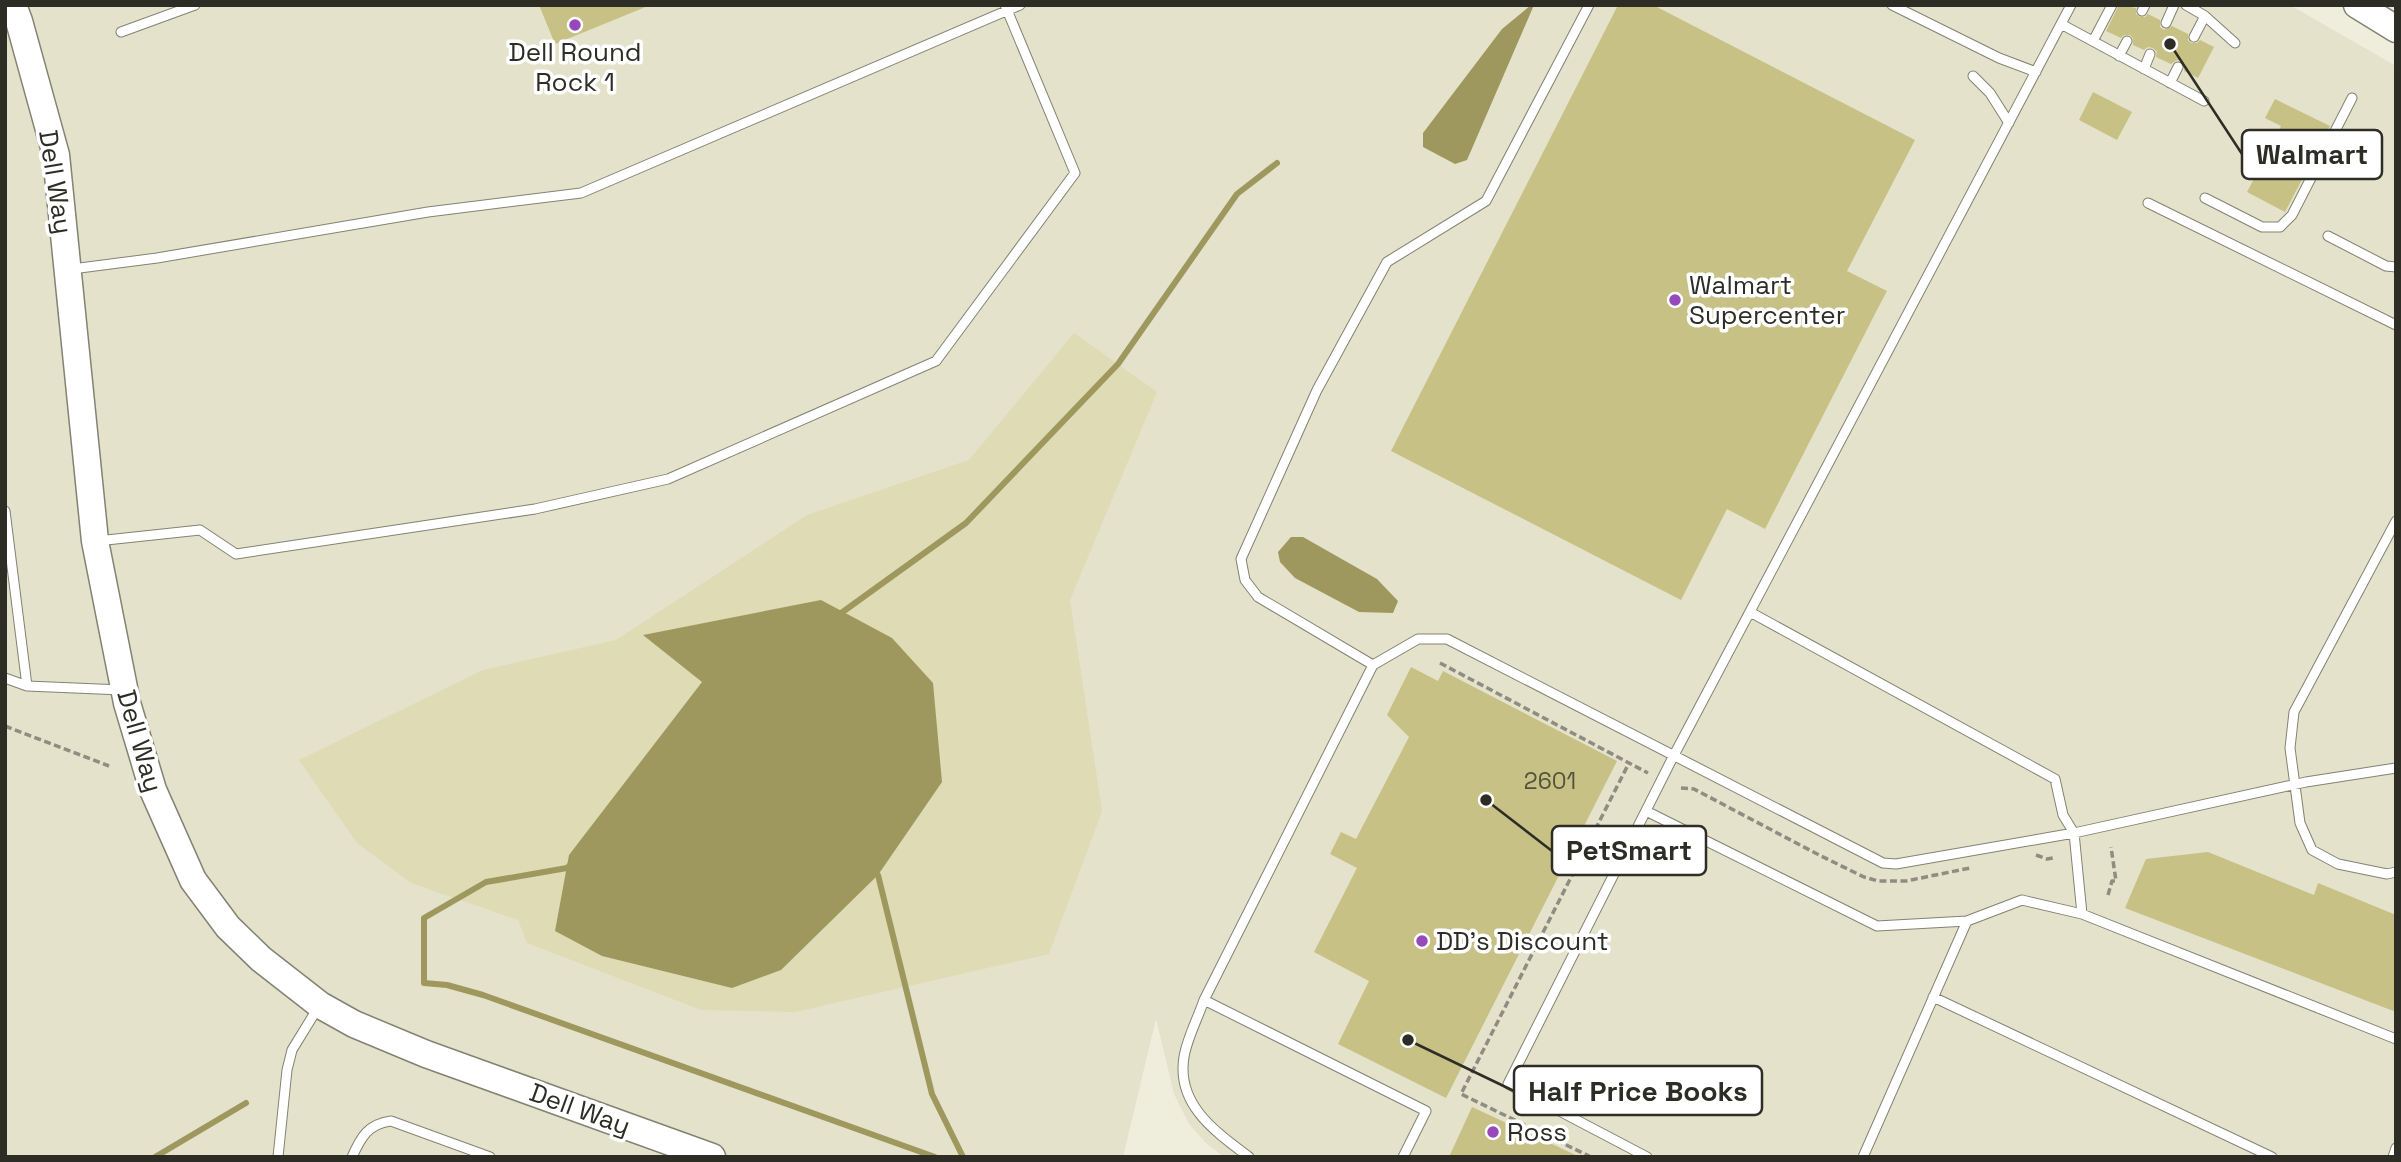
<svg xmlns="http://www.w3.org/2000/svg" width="2401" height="1162" viewBox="0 0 2401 1162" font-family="'Space Grotesk',sans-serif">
<rect width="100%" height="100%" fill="#efeedd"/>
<path fill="#e4e2ca" d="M 5,5 L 2290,5 L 2396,66 L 2396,1157 L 1224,1157 L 1206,1143 L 1189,1124 L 1174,1094 L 1156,1019 L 1123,1157 L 5,1157 Z"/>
<path fill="#dedbb5" d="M 1074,333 L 1157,392 L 1070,600 L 1102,811 L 1049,954 L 795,1012 L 701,1010 L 527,943 L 518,920 L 411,883 L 357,843 L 299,760 L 483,670 L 616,640 L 807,515 L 969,460 Z"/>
<path fill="#9e985e" d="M 1531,5 L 1534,5 L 1467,160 L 1455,164 L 1423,147 L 1423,133 L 1502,29 Z
M 1291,537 L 1303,537 L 1377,579 L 1398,601 L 1393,613 L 1359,612 L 1295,578 L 1280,562 L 1278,552 Z
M 821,600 L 892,638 L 933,683 L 942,782 L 878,875 L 781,970 L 732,988 L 602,956 L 555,931 L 569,855 L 702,682 L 643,635 Z"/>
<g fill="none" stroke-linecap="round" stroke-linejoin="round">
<path stroke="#9e985e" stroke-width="6" d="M 837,616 L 966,523 L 1118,364 L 1237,194 L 1277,163
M 571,864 L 567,868 L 486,882 L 424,918 L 424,983 L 447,985 L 483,995 L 935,1157
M 873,870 L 878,875 L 932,1094 L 963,1157
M 155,1157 L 246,1103"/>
</g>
<path fill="#c7c185" d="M 539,5 L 648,5 L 648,6 L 555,44 Z
M 1618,5 L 1653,5 L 1915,140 L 1847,271 L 1887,291 L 1878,308 L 1765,529 L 1727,509 L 1681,600 L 1391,451 Z
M 2119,5 L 2136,8 L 2136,14 L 2140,17 L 2145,17 L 2148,14 L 2160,20 L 2160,27 L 2164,30 L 2172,26 L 2188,34 L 2188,40 L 2191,43 L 2197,43 L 2200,40 L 2214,47 L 2198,78 L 2184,71 L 2185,66 L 2182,61 L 2177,60 L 2171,64 L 2156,57 L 2157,52 L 2153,48 L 2148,47 L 2144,50 L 2133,45 L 2133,38 L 2130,35 L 2124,35 L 2121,38 L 2106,31 Z
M 2093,92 L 2132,112 L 2117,140 L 2079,120 Z
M 2275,99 L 2330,126 L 2285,212 L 2247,192 L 2281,126 L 2265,118 Z
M 1411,667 L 1438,681 L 1443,671 L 1617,761 L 1446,1098 L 1338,1044 L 1369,981 L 1314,952 L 1357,868 L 1330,854 L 1341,832 L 1356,839 L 1409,737 L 1387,715 Z
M 2208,852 L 2314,895 L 2318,883 L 2396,915 L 2396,1012 L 2125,908 L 2146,859 Z
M 1472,1107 L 1580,1157 L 1449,1157 Z"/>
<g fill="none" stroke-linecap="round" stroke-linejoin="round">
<g stroke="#838273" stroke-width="11">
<path id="lane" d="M 1589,5 L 1486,201 L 1387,262 L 1317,390 L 1241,559 L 1245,580 L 1258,597 L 1373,665 L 1418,639 L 1447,639 L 1883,863 L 1896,864 L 2074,833 L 2306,782 L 2396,768
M 1892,5 L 1999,58 L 2036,72
M 2186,5 L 2205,16 L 2235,43
M 2142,11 L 2145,5
M 2166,23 L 2174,5
M 2061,24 L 2204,101
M 121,32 L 195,5
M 2194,37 L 2205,16
M 2093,41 L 2112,5
M 2119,56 L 2127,41
M 2144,69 L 2150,54
M 1973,76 L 1990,93 L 2009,123
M 2170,83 L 2178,67
M 2205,198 L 2262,227 L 2280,227 L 2292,215 L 2352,98
M 2148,203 L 2396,325
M 2328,236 L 2386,266 L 2396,267
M 72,269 L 157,258 L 428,212 L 581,193 L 1020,5
M 5,511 L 27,686 L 5,678
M 2396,521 L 2294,712 L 2290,748 L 2300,823 L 2312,850 L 2338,864 L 2387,874 L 2396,872
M 97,541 L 200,530 L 236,554 L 535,509 L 668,479 L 936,361 L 1075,173 L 1005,5
M 1750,612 L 2055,779 L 2063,815 L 2074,833 L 2082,914 L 2396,1039
M 27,686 L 122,690
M 1646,811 L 1877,926 L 1967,921 L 2022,900 L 2082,914
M 1933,997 L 2272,1157
M 1204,1000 L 1426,1111 L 1403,1157
M 278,1157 L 287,1070 L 292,1050 L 319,1006
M 352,1157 C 361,1137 368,1124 391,1121 L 490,1157
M 1249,1157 C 1216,1132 1176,1105 1184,1057 C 1187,1038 1198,1018 1204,1000 L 1373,665
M 1647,1157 L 1508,1084 L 1673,757 L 2071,5
M 1863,1157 L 1967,921
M 2393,1157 L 2396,1148"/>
</g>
<g stroke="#838273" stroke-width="29">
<path id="secondary" d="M 13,5 L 19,21 L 56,155 L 95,541 L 127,703 L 153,790 L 193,880 L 228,927 L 261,959 L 320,1005 L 354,1024 L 426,1054 L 712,1157
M 2357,5 L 2396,29"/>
</g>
<path stroke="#8e8d81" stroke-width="3.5" stroke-dasharray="7 3.5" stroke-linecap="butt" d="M 1440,663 L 1648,773
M 5,726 L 109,766
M 1681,788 L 1694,789 L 1819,855 L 1864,877 L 1878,881 L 1906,881 L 1970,868
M 1572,847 L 1604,861
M 2036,855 L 2047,859 L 2053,858
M 2108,895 L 2112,881 L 2116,881 L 2111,847
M 1591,1157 L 1461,1094 L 1629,763"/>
<use href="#lane" stroke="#fff" stroke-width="9"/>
<use href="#secondary" stroke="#fff" stroke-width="26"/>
</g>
<g fill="#9649ba" stroke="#fff" stroke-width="2.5">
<circle cx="575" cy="25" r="7"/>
<circle cx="1675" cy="300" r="7"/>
<circle cx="1422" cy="941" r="7"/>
<circle cx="1493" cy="1132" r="7"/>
</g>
<g text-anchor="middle" stroke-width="7" stroke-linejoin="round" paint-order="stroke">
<g font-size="23" fill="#54523e">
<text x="1550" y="789">2601</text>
</g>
<g font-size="26" fill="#2d2d26" stroke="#fff" text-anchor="start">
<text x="575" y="61" text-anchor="middle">Dell Round<tspan x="575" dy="30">Rock 1</tspan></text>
<text x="1689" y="294">Walmart<tspan x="1689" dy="30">Supercenter</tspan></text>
<text x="1436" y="950">DD's Discount</text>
<text x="1507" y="1141">Ross</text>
</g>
<g font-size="26" fill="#2d2d26" stroke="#fff">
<text transform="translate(56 182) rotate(81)" y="9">Dell Way</text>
<text transform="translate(140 741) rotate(74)" y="9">Dell Way</text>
<text transform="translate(580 1109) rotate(20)" y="9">Dell Way</text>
</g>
</g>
<path fill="none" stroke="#2d2d26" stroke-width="2.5" d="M2170 44L2242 154M1486 800L1552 851M1408 1040L1514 1091"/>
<g fill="#2d2d26" stroke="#fff" stroke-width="2.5">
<circle cx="2170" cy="44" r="7"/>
<circle cx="1486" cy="800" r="7"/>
<circle cx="1408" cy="1040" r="7"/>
</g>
<g fill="#fff" stroke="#2d2d26" stroke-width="2.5">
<rect x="2242" y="130" width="140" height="49" rx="7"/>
<rect x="1552" y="826" width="154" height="49" rx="7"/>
<rect x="1514" y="1066" width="248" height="49" rx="7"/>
</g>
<g font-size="28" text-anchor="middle" font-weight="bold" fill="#2d2d26">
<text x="2312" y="164">Walmart</text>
<text x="1629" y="860">PetSmart</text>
<text x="1638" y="1101">Half Price Books</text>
</g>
<rect width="2401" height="1162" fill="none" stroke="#2d2d26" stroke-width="14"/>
</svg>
